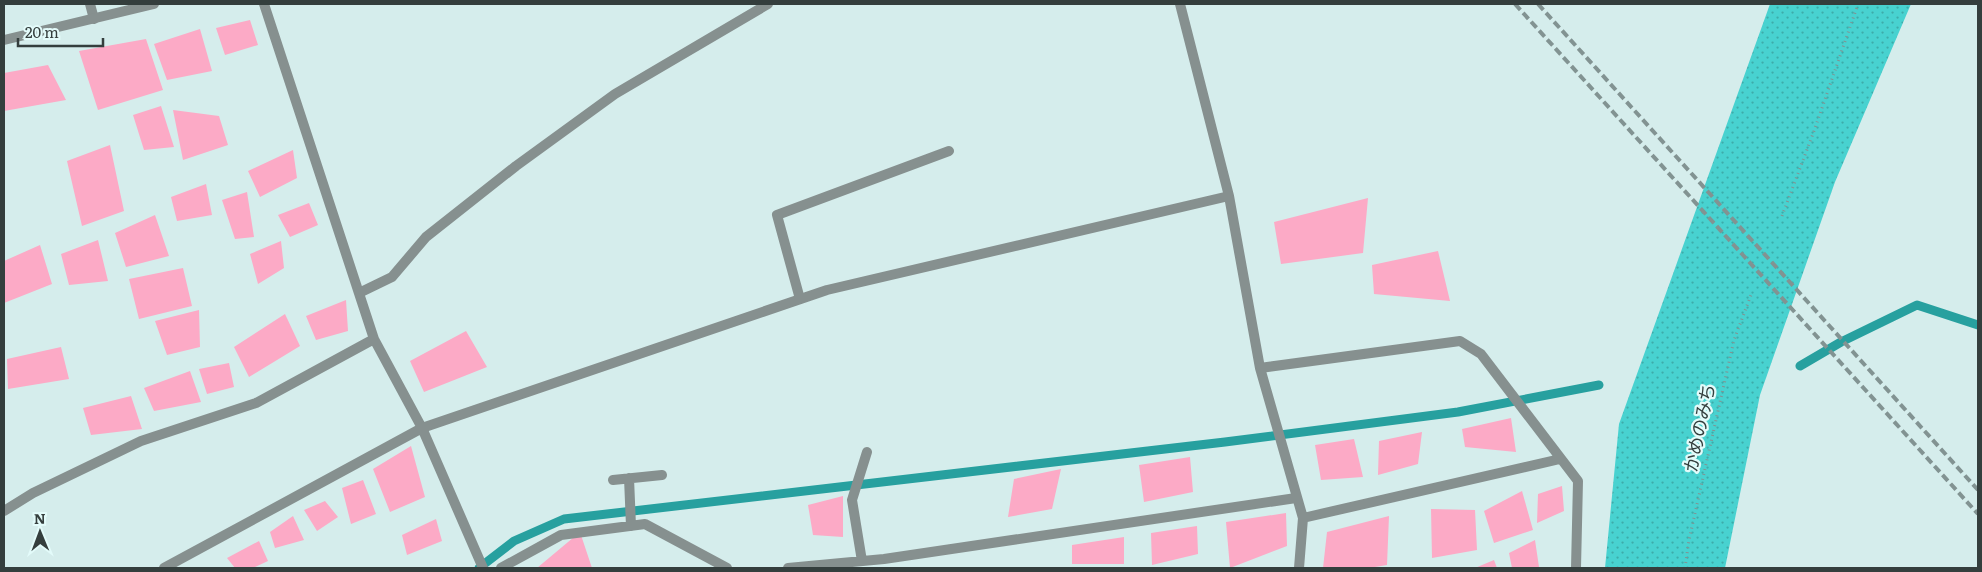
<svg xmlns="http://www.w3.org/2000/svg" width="1982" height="572" viewBox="0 0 1982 572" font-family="Literata,'Noto Sans JP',serif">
<defs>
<pattern id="park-dots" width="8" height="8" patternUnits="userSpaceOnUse" patternTransform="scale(1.25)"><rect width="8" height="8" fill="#48d2d0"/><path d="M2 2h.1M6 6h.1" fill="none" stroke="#3dacaa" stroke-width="1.8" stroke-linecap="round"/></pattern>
</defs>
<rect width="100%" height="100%" fill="#d5edec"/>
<path fill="url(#park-dots)" d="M 1770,4 L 1911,4 L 1835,182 L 1760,395 L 1725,568 L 1605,568 L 1619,424 Z"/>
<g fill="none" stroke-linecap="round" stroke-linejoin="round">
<path stroke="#27a09f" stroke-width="9" d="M 1800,366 L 1841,342 L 1917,305 L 1978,325
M 479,568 L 514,541 L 564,519 L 1225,442 L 1458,412 L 1599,385"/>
</g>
<path fill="#fcaac6" d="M 250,20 L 258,45 L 225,55 L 216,28 Z
M 200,29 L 212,71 L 167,80 L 154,44 Z
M 146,39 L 163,90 L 98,110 L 79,51 Z
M 48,65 L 66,100 L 4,111 L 4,73 Z
M 161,106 L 174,147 L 144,150 L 133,115 Z
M 173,110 L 219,116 L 228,145 L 183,160 Z
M 110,145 L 124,211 L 82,226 L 67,161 Z
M 293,150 L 297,178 L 260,197 L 248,171 Z
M 206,184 L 212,215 L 177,221 L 171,197 Z
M 247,192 L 254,237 L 235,239 L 222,200 Z
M 1368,198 L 1363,253 L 1281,264 L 1274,222 Z
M 309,203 L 318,225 L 290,237 L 278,215 Z
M 155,215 L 169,256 L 126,267 L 115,233 Z
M 98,240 L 108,281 L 69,285 L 61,254 Z
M 281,241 L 284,268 L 258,284 L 250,254 Z
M 40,245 L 52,284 L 4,303 L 4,261 Z
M 1438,251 L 1450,301 L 1374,294 L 1372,265 Z
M 183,268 L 192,306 L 139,319 L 129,279 Z
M 346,300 L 348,331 L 316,340 L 306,316 Z
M 199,310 L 200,347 L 167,355 L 155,321 Z
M 285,314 L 300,346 L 249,377 L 234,347 Z
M 466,331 L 487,367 L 424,392 L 410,361 Z
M 61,347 L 69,379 L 8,389 L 7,359 Z
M 229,363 L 234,387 L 207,394 L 199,369 Z
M 190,371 L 201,402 L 154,411 L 144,388 Z
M 131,396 L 142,429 L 91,435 L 83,408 Z
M 1511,418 L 1516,452 L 1465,447 L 1462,429 Z
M 1422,432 L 1418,464 L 1378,475 L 1379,441 Z
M 1354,439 L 1363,477 L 1321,480 L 1315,445 Z
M 411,446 L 425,497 L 390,512 L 373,469 Z
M 1190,457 L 1193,492 L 1144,502 L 1139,465 Z
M 1061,469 L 1052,509 L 1008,517 L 1014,479 Z
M 363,480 L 376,514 L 351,524 L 342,488 Z
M 1562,486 L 1564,511 L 1537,523 L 1538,494 Z
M 1522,491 L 1533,530 L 1494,543 L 1484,511 Z
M 843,496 L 843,537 L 813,535 L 808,505 Z
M 325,501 L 338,517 L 317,531 L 304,510 Z
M 1431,509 L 1475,510 L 1477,550 L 1432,558 Z
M 1286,513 L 1287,546 L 1230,568 L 1226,522 Z
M 293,516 L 304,540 L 275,548 L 270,532 Z
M 1389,516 L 1387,565 L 1369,568 L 1323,568 L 1327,532 Z
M 436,519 L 442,541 L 407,555 L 402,535 Z
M 1197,526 L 1198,554 L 1152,565 L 1151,533 Z
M 580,532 L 592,568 L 537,568 Z
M 1124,537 L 1124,564 L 1072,564 L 1072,545 Z
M 1535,540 L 1539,567 L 1512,568 L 1509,553 Z
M 259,541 L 268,561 L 253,568 L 235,568 L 227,558 Z
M 1494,560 L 1497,568 L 1475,568 Z"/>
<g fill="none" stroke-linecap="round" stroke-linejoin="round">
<path stroke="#829392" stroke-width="3" stroke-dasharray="1 4" stroke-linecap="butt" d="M 1782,216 L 1814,131 L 1858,4
M 1685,568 L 1689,540 L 1734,340 L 1751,295"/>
<path stroke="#86908f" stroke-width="10" d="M 90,4 L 94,19
M 264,4 L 374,339 L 422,428 L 483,568
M 1180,4 L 1229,196 L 1260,368 L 1303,518 L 1299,568
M 359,293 L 392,277 L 426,237 L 516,166 L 615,94 L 768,4
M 800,299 L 777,215 L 949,151
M 1260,368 L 1460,341 L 1481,354 L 1578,481 L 1576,568
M 629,478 L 631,526
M 613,480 L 662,475
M 4,511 L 33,493 L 141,441 L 256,403 L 374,339
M 1303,518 L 1560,459
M 862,561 L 852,500 L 867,452
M 164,568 L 422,428 L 827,290 L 1229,196
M 501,568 L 561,535 L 645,524 L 727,568
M 788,568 L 884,559 L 1296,498"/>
<path stroke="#86908f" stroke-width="10" d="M 4,40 L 154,4"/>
<path stroke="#829392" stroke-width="4" stroke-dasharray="8 4" stroke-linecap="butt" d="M 1515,4 L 1978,514
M 1538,4 L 1978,490"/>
</g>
<g text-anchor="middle" stroke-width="4.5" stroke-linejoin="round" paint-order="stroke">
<g font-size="18" fill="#343e3d" stroke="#e3fbfa">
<text transform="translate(1700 428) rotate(-78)" y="6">かめのみち</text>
</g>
</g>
<rect width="1982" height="572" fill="none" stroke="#343e3d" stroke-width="10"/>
<g transform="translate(40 532) rotate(359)" stroke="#e3fbfa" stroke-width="4" paint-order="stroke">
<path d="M0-4L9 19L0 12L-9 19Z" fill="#343e3d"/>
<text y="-8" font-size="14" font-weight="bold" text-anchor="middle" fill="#343e3d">N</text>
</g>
<path d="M18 38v8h85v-8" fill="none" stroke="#343e3d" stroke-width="2.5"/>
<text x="25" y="38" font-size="15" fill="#343e3d" stroke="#e3fbfa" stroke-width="4" paint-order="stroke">20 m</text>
</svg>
